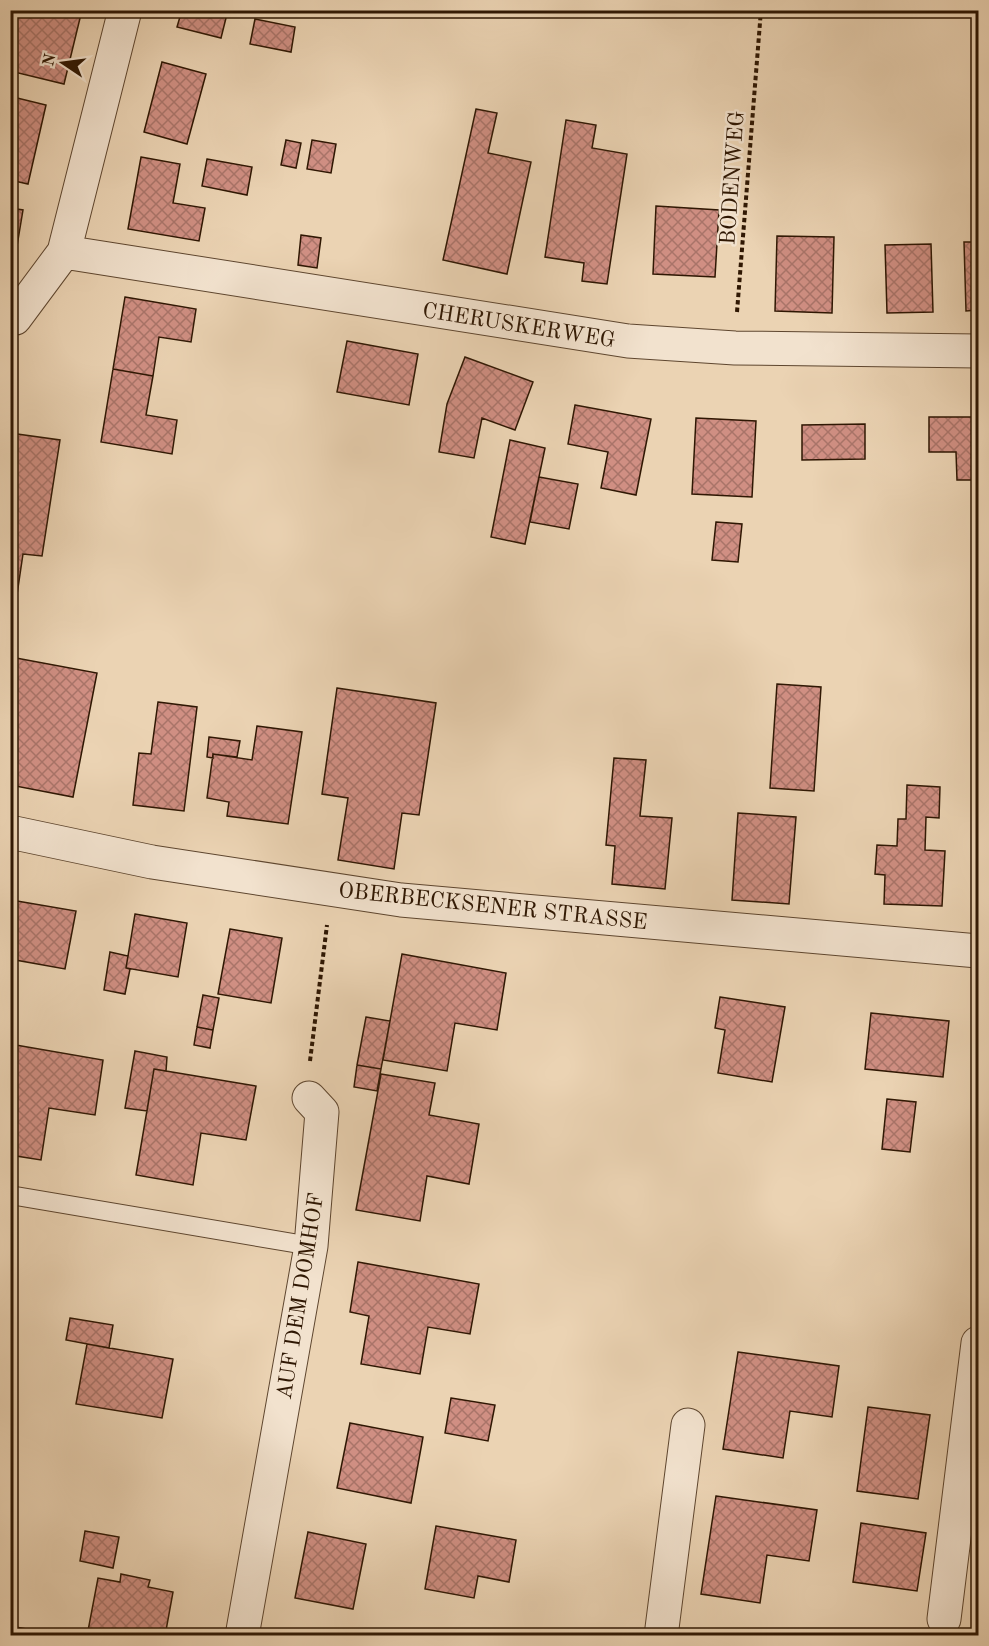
<svg xmlns="http://www.w3.org/2000/svg" width="989" height="1646" viewBox="0 0 989 1646" font-family="'Old Standard TT',serif">
<defs>
<pattern id="building-cross-hatch" width="8" height="8" patternUnits="userSpaceOnUse" patternTransform="scale(1.5)"><rect width="8" height="8" fill="#d08f83"/><path d="M0 0l8 8M0 8l8-8" fill="none" stroke="#a97469"/></pattern>
</defs>
<rect width="100%" height="100%" fill="#ebd3b3"/>
<filter id="stains"><feTurbulence type="fractalNoise" baseFrequency=".00333" numOctaves="4"/><feColorMatrix values="0 0 0 0 .2 0 0 0 0 .09 0 0 0 0 .02 0 0 0 .5 -.17"/></filter>
<radialGradient id="worn" r=".72"><stop offset=".6" stop-color="#630" stop-opacity="0"/><stop offset="1" stop-color="#630" stop-opacity=".3"/></radialGradient>
<path fill="url(#building-cross-hatch)" stroke="#2f1703" stroke-width="1.5" d="M 10,10 L 82,10 L 64,84 L 10,71 Z
M 182,10 L 228,10 L 221,38 L 177,27 Z
M 255,19 L 295,27 L 291,52 L 250,44 Z
M 162,62 L 206,74 L 187,144 L 144,132 Z
M 13,97 L 46,105 L 28,184 L 10,180 L 10,110 Z
M 476,109 L 497,113 L 488,153 L 531,162 L 507,274 L 443,260 Z
M 566,120 L 596,125 L 592,148 L 627,154 L 607,284 L 582,281 L 584,263 L 545,257 Z
M 286,140 L 301,143 L 296,168 L 281,165 Z
M 312,140 L 336,144 L 331,173 L 307,169 Z
M 141,157 L 180,164 L 173,203 L 205,208 L 199,241 L 128,229 Z
M 207,159 L 252,167 L 247,195 L 202,186 Z
M 656,206 L 719,210 L 715,277 L 653,274 Z
M 10,208 L 23,210 L 14,264 L 10,264 Z
M 301,235 L 321,238 L 317,268 L 298,265 Z
M 777,236 L 834,237 L 832,313 L 775,311 Z
M 964,242 L 978,242 L 978,310 L 966,311 Z
M 931,244 L 933,312 L 887,313 L 885,245 Z
M 125,297 L 196,309 L 191,342 L 159,337 L 153,376 L 113,369 Z
M 347,341 L 418,354 L 409,405 L 337,392 Z
M 465,357 L 533,382 L 515,430 L 482,418 L 474,458 L 439,452 L 447,404 Z
M 113,369 L 153,376 L 146,415 L 177,420 L 172,454 L 101,442 Z
M 575,405 L 651,419 L 636,495 L 601,488 L 608,452 L 568,444 Z
M 929,417 L 978,417 L 978,480 L 957,480 L 956,452 L 929,452 Z
M 696,418 L 756,421 L 752,497 L 692,494 Z
M 865,424 L 865,459 L 802,460 L 802,425 Z
M 10,433 L 60,440 L 42,556 L 23,554 L 10,642 Z
M 510,440 L 545,448 L 525,544 L 491,537 Z
M 539,477 L 578,484 L 569,529 L 530,522 Z
M 716,522 L 742,524 L 738,562 L 712,560 Z
M 16,658 L 97,673 L 73,797 L 10,785 L 10,689 Z
M 777,684 L 821,687 L 814,791 L 770,788 Z
M 337,688 L 436,703 L 419,815 L 402,813 L 394,869 L 338,860 L 348,798 L 322,794 Z
M 158,702 L 197,707 L 184,811 L 133,805 L 139,753 L 151,754 Z
M 257,726 L 302,732 L 288,824 L 227,816 L 229,802 L 207,798 L 213,754 L 252,760 Z
M 209,737 L 240,741 L 237,757 L 213,754 L 213,758 L 207,757 Z
M 614,758 L 646,760 L 640,816 L 672,818 L 665,889 L 612,884 L 615,846 L 606,845 Z
M 907,785 L 940,787 L 939,818 L 926,817 L 925,850 L 945,851 L 942,906 L 884,904 L 885,875 L 875,874 L 877,845 L 897,846 L 898,819 L 906,819 Z
M 738,813 L 796,817 L 789,904 L 732,900 Z
M 17,901 L 76,911 L 65,969 L 10,959 L 10,936 Z
M 10,904 L 16,905 L 10,936 Z
M 135,914 L 187,923 L 178,977 L 126,968 Z
M 230,929 L 282,938 L 271,1003 L 218,994 Z
M 110,952 L 128,956 L 126,968 L 130,969 L 125,994 L 104,990 Z
M 402,954 L 506,973 L 497,1030 L 455,1023 L 447,1071 L 383,1060 Z
M 203,995 L 219,998 L 213,1030 L 197,1027 Z
M 720,997 L 785,1007 L 772,1082 L 718,1073 L 725,1030 L 715,1028 Z
M 871,1013 L 949,1021 L 943,1077 L 865,1069 Z
M 366,1017 L 390,1021 L 381,1069 L 357,1065 Z
M 197,1027 L 213,1030 L 210,1048 L 194,1045 Z
M 10,1044 L 103,1060 L 95,1115 L 49,1108 L 41,1160 L 10,1155 Z
M 135,1051 L 167,1057 L 166,1071 L 154,1069 L 147,1111 L 125,1108 Z
M 357,1065 L 381,1069 L 377,1091 L 354,1087 Z
M 154,1069 L 256,1086 L 246,1140 L 201,1133 L 193,1185 L 136,1175 Z
M 381,1074 L 435,1083 L 429,1115 L 479,1124 L 469,1184 L 427,1176 L 420,1221 L 356,1210 Z
M 887,1099 L 916,1102 L 910,1152 L 882,1149 Z
M 358,1262 L 479,1284 L 470,1334 L 428,1327 L 420,1374 L 361,1364 L 369,1316 L 350,1312 Z
M 70,1318 L 113,1325 L 109,1348 L 66,1340 Z
M 87,1344 L 173,1359 L 162,1418 L 76,1404 Z
M 738,1352 L 839,1366 L 832,1417 L 790,1411 L 783,1458 L 723,1449 Z
M 451,1398 L 495,1405 L 488,1441 L 445,1433 Z
M 868,1407 L 930,1415 L 918,1499 L 857,1491 Z
M 350,1423 L 423,1437 L 411,1503 L 337,1488 Z
M 716,1496 L 817,1510 L 809,1561 L 767,1555 L 760,1603 L 701,1594 Z
M 861,1523 L 926,1533 L 917,1591 L 853,1582 Z
M 436,1526 L 516,1540 L 509,1582 L 478,1576 L 474,1598 L 425,1589 Z
M 85,1531 L 119,1537 L 113,1568 L 80,1561 Z
M 308,1532 L 366,1544 L 353,1609 L 295,1598 Z
M 121,1574 L 150,1580 L 148,1587 L 173,1592 L 165,1636 L 87,1636 L 98,1578 L 120,1582 Z
M 10,1626 L 44,1632 L 43,1636 L 10,1636 Z
M 299,1630 L 327,1634 L 327,1636 L 298,1636 Z"/>
<g fill="none" stroke-linecap="round" stroke-linejoin="round">
<g stroke="#5e462f" stroke-width="20">
<path id="lane" d="M 10,1195 L 311,1246"/>
</g>
<g stroke="#5e462f" stroke-width="35">
<path id="street" d="M 64,252 L 628,341 L 735,348 L 978,351
M 10,317 L 15,318 L 64,252 L 125,10
M 10,832 L 152,862 L 401,900 L 978,951
M 944,1619 L 978,1343
M 242,1636 L 311,1246 L 322,1112 L 309,1098
M 661,1636 L 688,1425"/>
</g>
<path stroke="#2f1703" stroke-width="4" stroke-dasharray="4.5 3" stroke-linecap="butt" d="M 737,312 L 761,10
M 310,1061 L 327,925"/>
<use href="#lane" stroke="#f2e2ce" stroke-width="18"/>
<use href="#street" stroke="#f2e2ce" stroke-width="33"/>
</g>
<g text-anchor="middle" stroke-width="5" stroke-linejoin="round" paint-order="stroke">
<g font-size="22" fill="#2f1703" stroke="#f2e2ce">
<text transform="translate(731 178) rotate(-86)" y="8">BODENWEG</text>
<text transform="translate(519 324) rotate(9)" y="8">CHERUSKERWEG</text>
<text transform="translate(493 905) rotate(6)" y="8">OBERBECKSENER STRASSE</text>
<text transform="translate(299 1296) rotate(-81)" y="8">AUF DEM DOMHOF</text>
</g>
</g>
<rect width="989" height="1646" fill="none" stroke="#ebd3b3" stroke-width="36"/>
<rect x="12" y="12" width="965" height="1622" fill="none" stroke="#2f1703" stroke-width="3"/>
<rect x="18" y="18" width="953" height="1610" fill="none" stroke="#2f1703" stroke-width="1.5"/>
<g transform="translate(63 63) rotate(283)" stroke="#f2e2ce" stroke-width="4.5" paint-order="stroke">
<path d="M0-4.5L10 22L0 15L-10 22Z" fill="#2f1703"/>
<text y="-9" font-size="16" font-weight="bold" text-anchor="middle" fill="#2f1703">N</text>
</g>
<rect width="100%" height="100%" filter="url(#stains)"/>
<rect width="100%" height="100%" fill="url(#worn)"/>
</svg>
